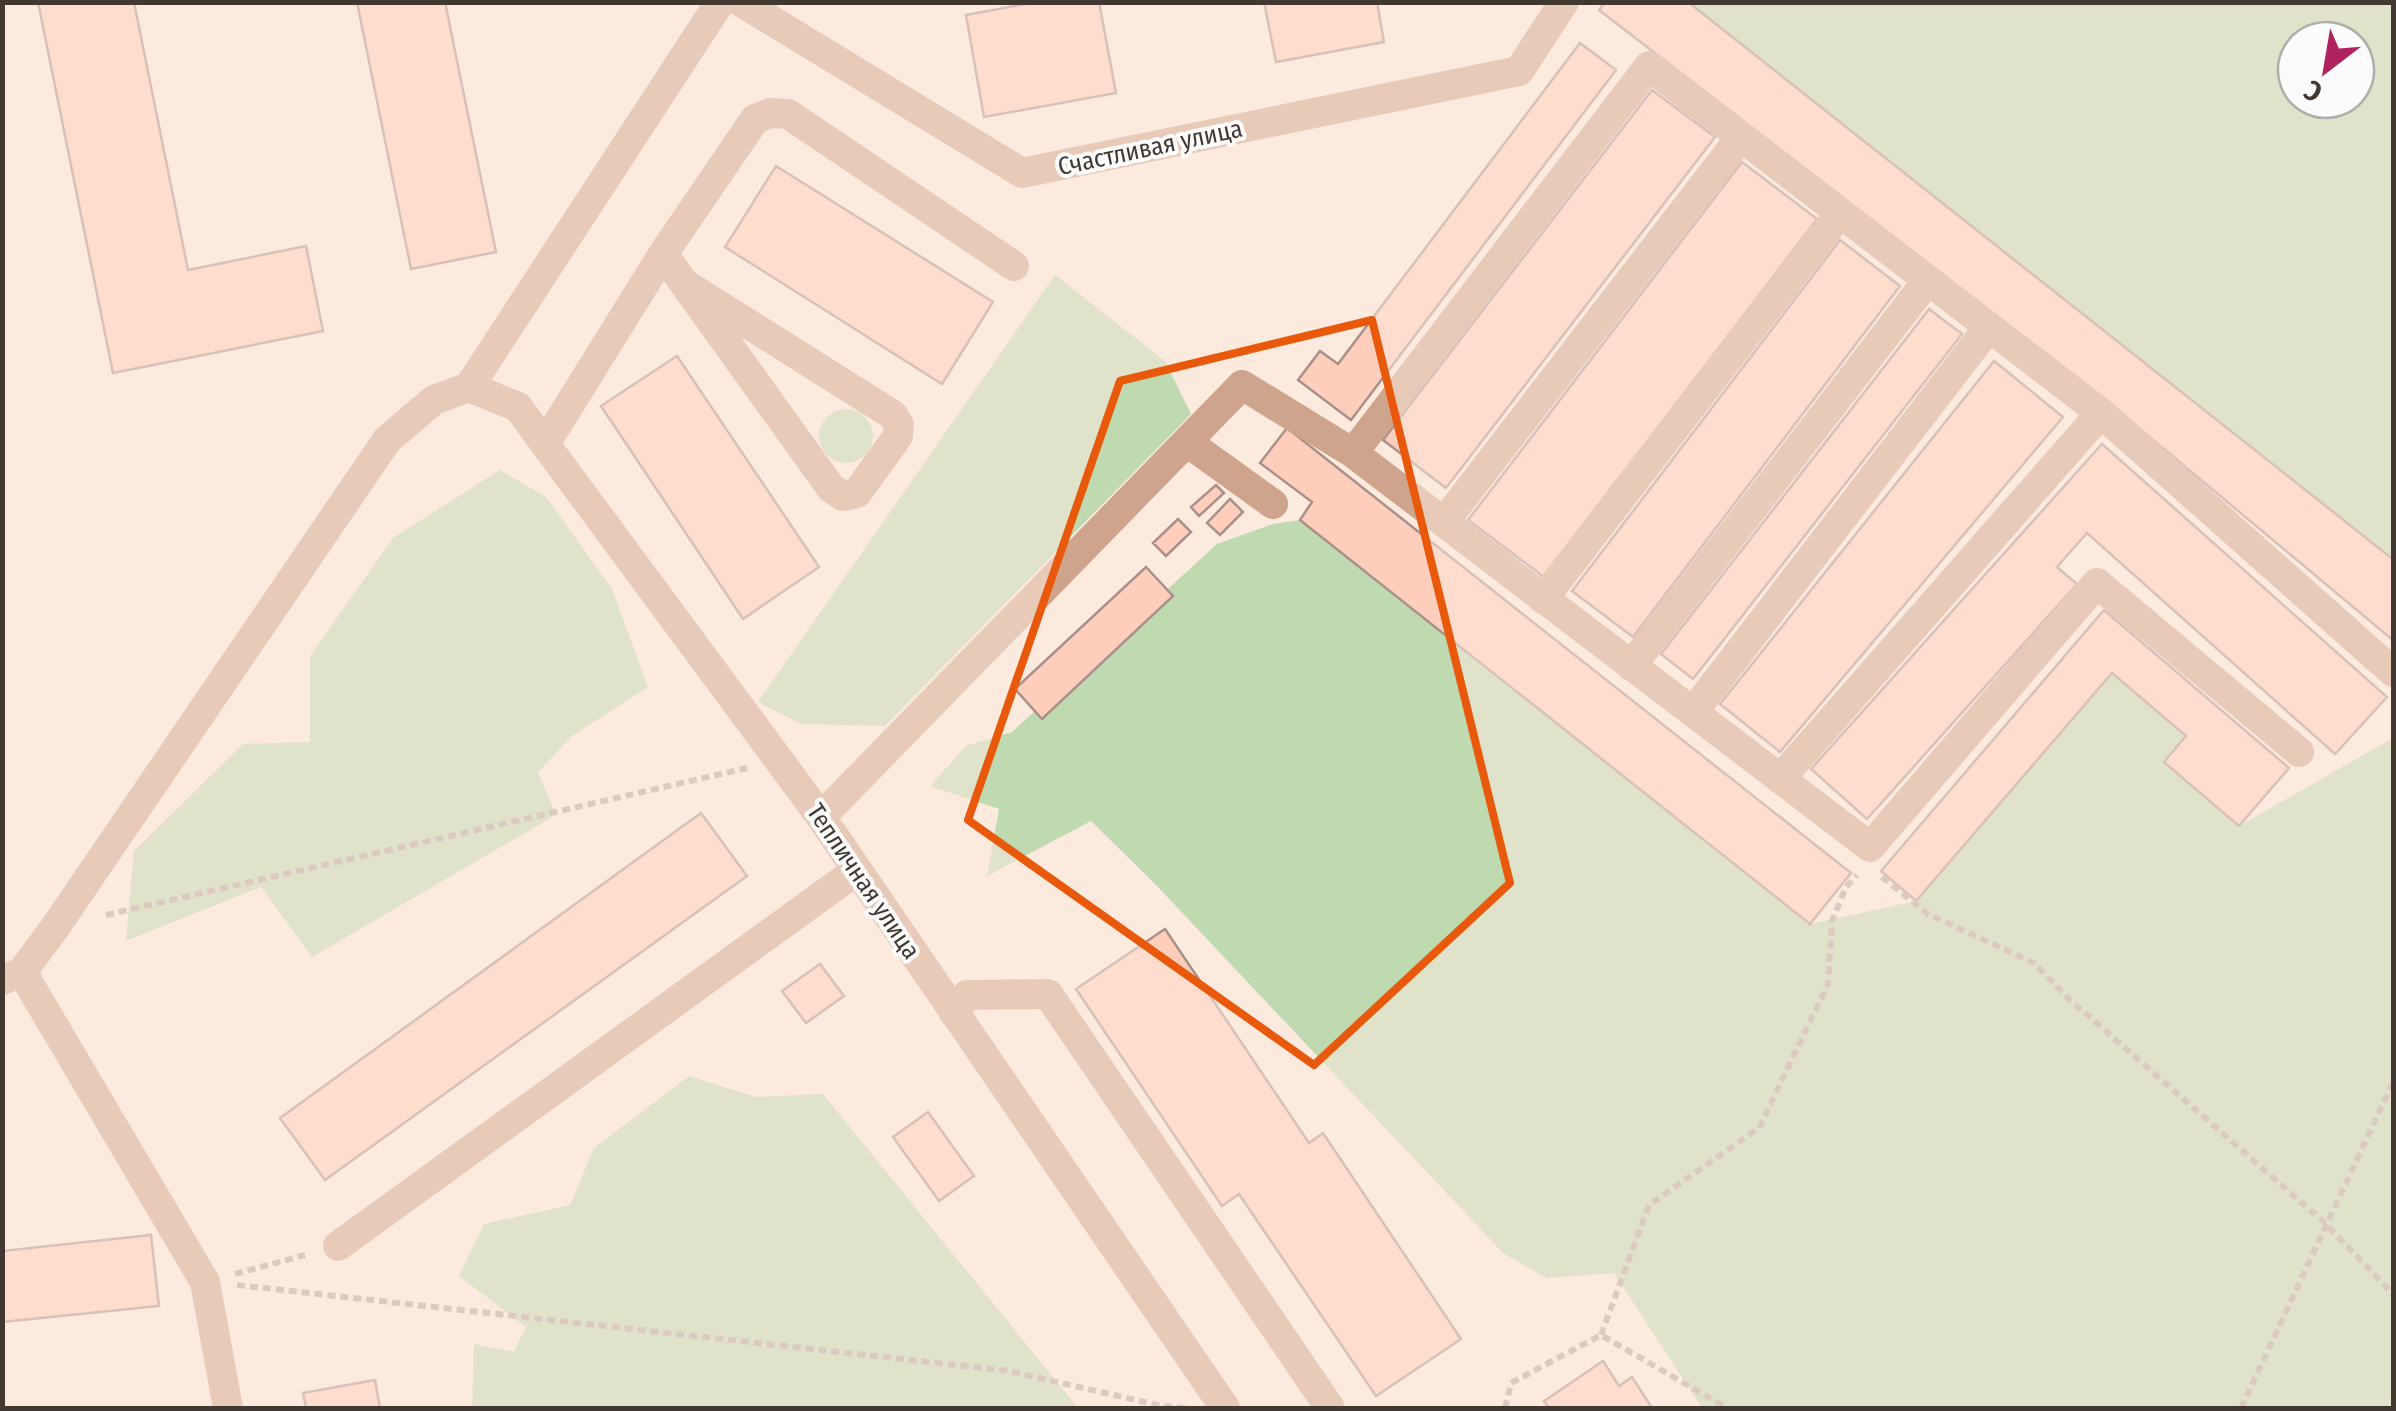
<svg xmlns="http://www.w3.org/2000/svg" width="2396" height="1411" viewBox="0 0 2396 1411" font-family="'Fira Sans Condensed',sans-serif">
<rect width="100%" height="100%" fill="#fdeadf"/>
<path fill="#bfd9b1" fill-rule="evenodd" d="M 1688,3 L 2393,3 L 2393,560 ZM 2296,40 L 2356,40 L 2356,100 L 2296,100 Z
M 1055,275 L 1165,361 L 1191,414 L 885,726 L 801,724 L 758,702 Z
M819 436a27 27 0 1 1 54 0a27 27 0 1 1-54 0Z
M 500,470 L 546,497 L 612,589 L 648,687 L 572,736 L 538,772 L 556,815 L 312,957 L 261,887 L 126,941 L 134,851 L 243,744 L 310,742 L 310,656 L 393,538 Z
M 1300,520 L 1810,924 L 1916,901 L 2112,673 L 2186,736 L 2165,762 L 2239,826 L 2393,738 L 2393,1408 L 1702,1408 L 1614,1273 L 1546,1278 L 1503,1253 L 1156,885 L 1091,821 L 987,876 L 999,809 L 930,786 L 966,746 L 1012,732 L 1217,544 L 1273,524 Z
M 689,1076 L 756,1097 L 823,1094 L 1078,1408 L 472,1408 L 474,1344 L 514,1352 L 526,1327 L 459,1276 L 484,1224 L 570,1205 L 594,1148 Z"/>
<path fill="#fecebd" stroke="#a99189" stroke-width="2.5" d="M 38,2 L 134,2 L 188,270 L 306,246 L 323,331 L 113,373 Z
M 357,2 L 445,2 L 496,252 L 411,269 Z
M 1036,2 L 1099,2 L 1116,93 L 984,117 L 966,15 Z
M 1264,2 L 1377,2 L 1384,42 L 1276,62 Z
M 1605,2 L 1688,2 L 2394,560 L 2394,641 L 2104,399 L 1599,10 Z
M 1580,43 L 1616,70 L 1351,420 L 1298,380 L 1320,351 L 1338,364 Z
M 1652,90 L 1715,137 L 1446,488 L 1383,440 Z
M 1742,162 L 1817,219 L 1544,577 L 1468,520 Z
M 776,166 L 993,302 L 942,384 L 725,247 Z
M 1840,240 L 1900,286 L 1633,637 L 1572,591 Z
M 1929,309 L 1962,334 L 1693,679 L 1661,654 Z
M 677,356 L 819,567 L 743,619 L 601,406 Z
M 1994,361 L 2063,417 L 1780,752 L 1720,704 Z
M 1287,428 L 1851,873 L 1810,924 L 1300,520 L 1312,502 L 1260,463 Z
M 2102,444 L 2387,697 L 2335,754 L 2087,533 L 2057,567 L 2077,584 L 1867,819 L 1811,769 Z
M 1216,485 L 1224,493 L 1199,516 L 1191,507 Z
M 1230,499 L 1243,512 L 1220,535 L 1207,523 Z
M 1178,519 L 1191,532 L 1166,556 L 1153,543 Z
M 1146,567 L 1173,596 L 1042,719 L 1015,689 Z
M 2104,610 L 2289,768 L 2239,826 L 2164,762 L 2186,736 L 2112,673 L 1916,901 L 1881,871 Z
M 701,813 L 747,876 L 325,1180 L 280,1118 Z
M 1165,929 L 1309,1143 L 1323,1133 L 1461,1339 L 1376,1396 L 1239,1194 L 1222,1206 L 1076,989 Z
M 820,964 L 844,996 L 806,1023 L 782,991 Z
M 928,1112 L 974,1176 L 939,1201 L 893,1137 Z
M 151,1235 L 159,1306 L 2,1322 L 2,1251 Z
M 1603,1361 L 1619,1386 L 1632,1377 L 1652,1408 L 1549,1408 L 1544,1401 Z
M 375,1380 L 380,1408 L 306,1408 L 303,1393 Z"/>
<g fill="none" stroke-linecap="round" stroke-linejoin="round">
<path stroke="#b4a59c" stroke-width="6" stroke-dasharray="8 5" stroke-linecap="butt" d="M 1882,877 L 1928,914 L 2034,963 L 2068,998 L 2326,1224 L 2394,1295
M 106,915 L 747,768
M 235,1274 L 305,1255
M 237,1285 L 1009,1371 L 1162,1406 L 1186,1408
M 1601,1335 L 1649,1205 L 1759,1128 L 1828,984 L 1832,921 L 1846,887 L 1857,875
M 1505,1408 L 1511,1383 L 1601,1335 L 1727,1408
M 2241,1408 L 2394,1080"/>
<path stroke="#cfa48d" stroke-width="30" d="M 741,2 L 1022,173 L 1519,71 L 1564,2
M 663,254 L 831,488 L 843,496 L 857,493 L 898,436 L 899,425 L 893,415 L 685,284
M 469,387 L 518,407 L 545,444 L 821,817 L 1225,1408
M 1187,442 L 1273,504
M 545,444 L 663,254 L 755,119 L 770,113 L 788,114 L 1014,266
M 1353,453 L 1649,66 L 2101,413 L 2393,672
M 1444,522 L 1741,137
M 1543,599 L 1840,213
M 1631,666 L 1928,280
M 1693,712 L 1989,327
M 1780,779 L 2101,413
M 821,817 L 1242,385 L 1353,453 L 1870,847 L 2097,583 L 2299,752
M 22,972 L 205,1282 L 228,1408
M 2,980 L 22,972 L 56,926 L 387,440 L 434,400 L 469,387 L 720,2
M 954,1013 L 967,995 L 1048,994 L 1330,1408
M 338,1246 L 856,871"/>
</g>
<path d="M0 0H2396V1411H0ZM 1372,320 L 1510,883 L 1314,1065 L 968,820 L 1120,381 Z" fill="#fdeadf" fill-opacity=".55" fill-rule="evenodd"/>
<path fill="none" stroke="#e8590c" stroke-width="8" stroke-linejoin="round" d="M 1372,320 L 1510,883 L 1314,1065 L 968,820 L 1120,381 Z"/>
<g text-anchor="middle" stroke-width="8" stroke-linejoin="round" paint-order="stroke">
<g font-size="25" fill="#413832" stroke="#fbfbfb">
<text transform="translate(1150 147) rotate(-12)" y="9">Счастливая улица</text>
<text transform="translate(864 881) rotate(56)" y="9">Тепличная улица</text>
</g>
</g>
<rect width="2396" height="1411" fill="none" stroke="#413832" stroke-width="10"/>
<g transform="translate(2326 70) rotate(211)"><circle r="48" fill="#fbfbfb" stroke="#b1adab" stroke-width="2.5"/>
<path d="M0-8L18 38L0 25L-18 38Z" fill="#b0235f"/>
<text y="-15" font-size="28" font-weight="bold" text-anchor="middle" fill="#413832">С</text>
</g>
</svg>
